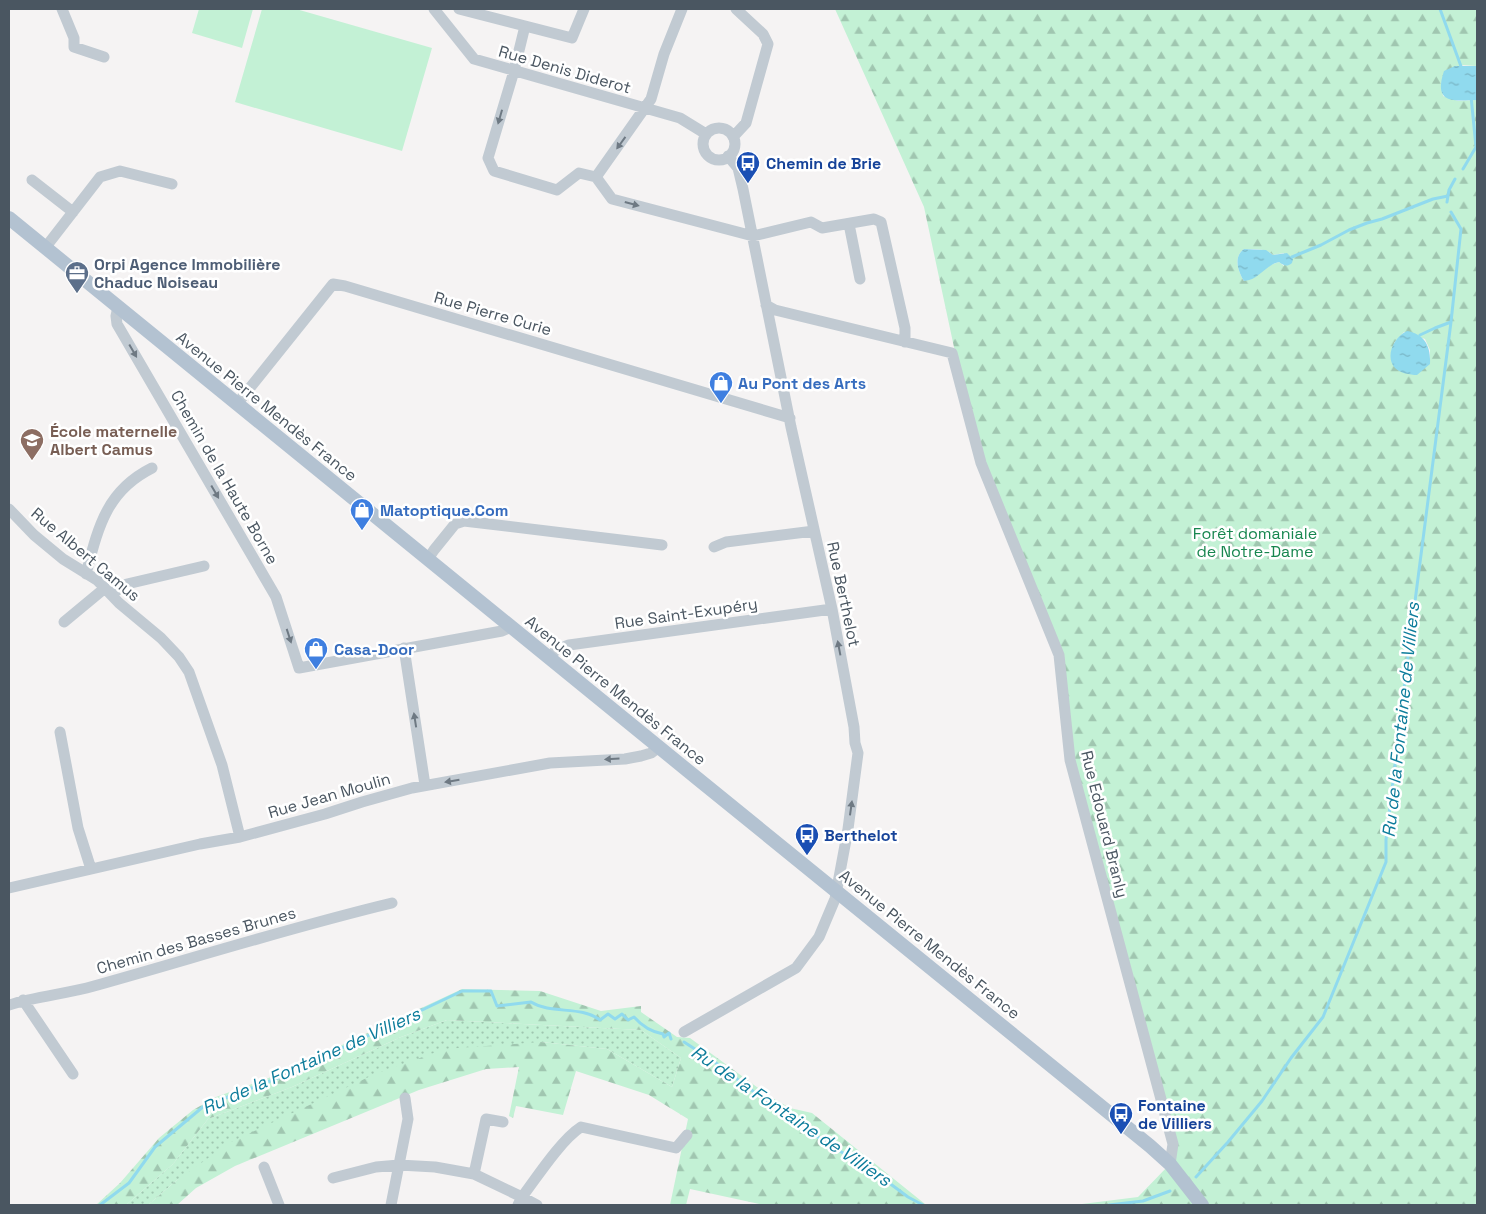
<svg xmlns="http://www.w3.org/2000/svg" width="1486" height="1214" viewBox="0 0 1486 1214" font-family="'Space Grotesk',sans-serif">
<defs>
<pattern id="grass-dots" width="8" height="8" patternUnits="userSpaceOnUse" patternTransform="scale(1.25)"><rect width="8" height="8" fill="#c3f1d5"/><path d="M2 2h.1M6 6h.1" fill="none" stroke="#a0c6b0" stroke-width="1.8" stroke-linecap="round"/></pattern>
<pattern id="forest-firs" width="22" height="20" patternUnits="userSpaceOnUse" patternTransform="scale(1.25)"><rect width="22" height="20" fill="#c3f1d5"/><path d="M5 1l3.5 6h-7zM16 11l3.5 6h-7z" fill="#a0c6b0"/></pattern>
<pattern id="water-ripples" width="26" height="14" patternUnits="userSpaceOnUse" patternTransform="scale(1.25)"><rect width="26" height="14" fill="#90daee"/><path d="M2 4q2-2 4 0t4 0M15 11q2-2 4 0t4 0" fill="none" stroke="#78b4c4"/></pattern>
</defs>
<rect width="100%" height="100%" fill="#f5f3f3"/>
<path fill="url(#grass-dots)" d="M 447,1020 L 641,1030 L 681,1058 L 672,1087 L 607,1049 L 541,1042 L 177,1180 L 148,1205 L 126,1205 L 173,1164 L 208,1119 L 292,1087 L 401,1037 Z"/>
<path fill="url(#forest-firs)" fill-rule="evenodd" d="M 835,9 L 1477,9 L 1477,66 L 1461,65 L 1441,83 L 1443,96 L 1458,101 L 1477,100 L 1477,1205 L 1202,1205 L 1199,1201 L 1193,1205 L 1074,1205 L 1138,1197 L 1170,1164 L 1175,1145 L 1074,761 L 1062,657 L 979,464 L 924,207 ZM 1244,249 C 1253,249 1266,248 1273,255 L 1284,253 L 1284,266 L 1279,262 L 1273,264 L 1244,281 C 1238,271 1233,257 1244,249 ZM 1404,332 L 1425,339 L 1430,350 L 1430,364 L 1394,343 Z
M 462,989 L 540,991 L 601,1011 L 641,1006 L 641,1012 L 677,1037 L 690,1038 L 769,1096 L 790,1108 L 812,1113 L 925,1204 L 930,1205 L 764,1205 L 690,1189 L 686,1205 L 670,1205 L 688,1119 L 649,1095 L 576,1071 L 563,1115 L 516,1106 L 513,1118 L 509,1116 L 519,1067 L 486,1069 L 419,1090 L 235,1166 L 196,1188 L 177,1205 L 148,1205 L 177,1180 L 231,1142 L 375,1074 L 445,1049 L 541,1042 L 607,1049 L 672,1087 L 681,1058 L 641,1030 L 447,1020 L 401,1037 L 292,1087 L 208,1119 L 173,1164 L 126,1205 L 96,1205 L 120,1183 L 159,1138 L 193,1110 L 216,1097 L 282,1073 Z"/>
<path fill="#c3f1d5" d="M 199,9 L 253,9 L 242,48 L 192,33 Z
M 262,9 L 296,9 L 432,48 L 402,151 L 235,102 Z"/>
<path fill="url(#water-ripples)" d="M 1455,66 L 1477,66 L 1477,100 C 1453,101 1433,104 1444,71 Z
M 1244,249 L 1266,250 L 1273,255 L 1287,253 L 1293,259 L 1292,263 C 1287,267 1284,266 1279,262 C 1265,265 1259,280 1244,281 C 1238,271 1233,257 1244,249 Z
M 1407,331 C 1425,334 1431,347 1430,364 L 1417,375 C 1410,375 1400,373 1395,368 C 1384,356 1395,336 1407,331 Z"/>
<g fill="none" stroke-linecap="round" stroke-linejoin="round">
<path stroke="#90daee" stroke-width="3" d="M 1440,9 L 1462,69
M 1463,169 L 1476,147 L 1471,96
M 1447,202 L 1449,190 L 1455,179
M 1292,257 L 1321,245 L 1349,230 L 1367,223 L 1382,219 L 1433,199 L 1448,196
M 1420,335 L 1435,328 L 1451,322
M 684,1042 L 712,1060 L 788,1118 L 838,1150 L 869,1168 L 908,1197 L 923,1205
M 1196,1177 L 1228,1142 L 1262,1101 L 1291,1058 L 1323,1017 L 1386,862 L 1386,840 L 1409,648 L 1451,322 L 1461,229 L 1451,212
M 100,1205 L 129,1183 L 155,1147 L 204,1106 L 302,1069 L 321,1058 L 462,991 L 491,991 L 497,1006 L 531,1002 C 552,1015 580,1005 600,1020 L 608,1014 L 615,1019 L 622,1014 L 628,1020 L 634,1017 C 641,1025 652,1032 663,1034 L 664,1037 L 669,1033 L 671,1039
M 1109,1205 L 1143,1201 L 1170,1191"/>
<path stroke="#c1cad2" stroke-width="11" d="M 62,9 L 74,38 L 74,47 L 104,57
M 434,9 L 474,59 L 680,118 L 706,134
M 459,9 L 572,38 L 584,9
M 525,26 L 514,71 L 488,158 L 494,171 L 557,190 L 579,173 L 596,177 L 612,199 L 753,236 L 811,222 L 822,228 L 874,219 L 881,222 L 905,328 L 905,342
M703 144a16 16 0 1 1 32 0a16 16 0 1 1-32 0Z
M 733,137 L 746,123 L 768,44 L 763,34 L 736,9
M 596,177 L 651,99 L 664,54 L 682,9
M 32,180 L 73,212
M 849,224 L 860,279
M 45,248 L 100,177 L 120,171 L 172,184
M 766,305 L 775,310 L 952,353 L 981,463 L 1059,655 L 1070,760 L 1173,1144 L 1170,1164
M 118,307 L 116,316 L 117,324 L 276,597 L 299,668 L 502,631 L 511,627
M 237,404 L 333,284 L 345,286 L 790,418
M 9,509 L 34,535 L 63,559 L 97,580 L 119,603 L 161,638 L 179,657 L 189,672 L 222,765 L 240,837
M 714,547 L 726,542 L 814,531
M 428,559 L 434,550 L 455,524 L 464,521 L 662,545
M 86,574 C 98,528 106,491 152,468
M 111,594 L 127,584 L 204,566
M 64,622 L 105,588
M 404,648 L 425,785
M 549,658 L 556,650 L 569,645 L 832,609
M 60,732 L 78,828 L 91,869
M 9,888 L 200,844 L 240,837 L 325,814 L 362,802 L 412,788 L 550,763 L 625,759 L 641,756 L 651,753 L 659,747
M 23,1000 L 73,1074
M 9,1005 C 37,996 66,994 94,986 C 194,958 292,927 392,903
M 684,1032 L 796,968 L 819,937 L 835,899 L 848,829 L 858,753 L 855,743 L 854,727 L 832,609 L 791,427 L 743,189 L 738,168 L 728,156
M 264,1167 L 279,1205
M 474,1174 L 486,1119 L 503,1122
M 333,1178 L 376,1167 L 399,1165 L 435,1167 L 474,1174 L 522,1197 C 537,1177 561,1140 581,1127 L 676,1148 L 687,1135
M 391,1205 L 408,1119 L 405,1098
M 518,1205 L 522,1197 L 537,1205"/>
<path stroke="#b3c2d1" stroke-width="14" d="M 9,218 L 698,779 L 1150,1146 L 1170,1164 L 1202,1205"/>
</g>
<defs><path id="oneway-solid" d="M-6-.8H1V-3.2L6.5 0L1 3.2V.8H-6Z" transform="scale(1.25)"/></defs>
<g fill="#6e7983">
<use href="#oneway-solid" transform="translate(500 117) rotate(106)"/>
<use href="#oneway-solid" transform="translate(621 143) rotate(126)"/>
<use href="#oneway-solid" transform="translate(632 204) rotate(15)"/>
<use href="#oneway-solid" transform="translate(133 351) rotate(60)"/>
<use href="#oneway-solid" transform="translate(215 492) rotate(60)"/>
<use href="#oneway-solid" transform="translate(289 636) rotate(72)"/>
<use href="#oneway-solid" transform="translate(839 648) rotate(-101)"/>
<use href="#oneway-solid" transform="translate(415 720) rotate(-99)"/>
<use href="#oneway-solid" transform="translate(612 759) rotate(177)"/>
<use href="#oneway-solid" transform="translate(452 781) rotate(171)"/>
<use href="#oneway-solid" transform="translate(851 808) rotate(-82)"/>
</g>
<defs>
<g id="bus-pin" transform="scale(1.25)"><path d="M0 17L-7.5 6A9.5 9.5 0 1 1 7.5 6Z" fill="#1a4fb4" stroke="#fff"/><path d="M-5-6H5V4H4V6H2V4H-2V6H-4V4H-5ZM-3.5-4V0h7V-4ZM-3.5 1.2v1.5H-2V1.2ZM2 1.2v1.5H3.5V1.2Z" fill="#fff"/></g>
<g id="office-pin" transform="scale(1.25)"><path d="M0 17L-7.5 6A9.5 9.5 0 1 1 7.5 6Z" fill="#5c6f8a" stroke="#fff"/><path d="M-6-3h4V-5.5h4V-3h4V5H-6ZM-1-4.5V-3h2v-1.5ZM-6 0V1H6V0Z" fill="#fff"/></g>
<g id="shop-pin" transform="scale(1.25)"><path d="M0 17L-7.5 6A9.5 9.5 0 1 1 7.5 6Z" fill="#3f7fe0" stroke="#fff"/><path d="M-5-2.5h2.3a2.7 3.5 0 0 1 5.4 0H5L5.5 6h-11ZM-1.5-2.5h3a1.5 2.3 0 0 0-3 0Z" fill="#fff"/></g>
<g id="school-pin" transform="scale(1.25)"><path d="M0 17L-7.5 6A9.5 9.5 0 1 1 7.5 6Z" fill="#8d6e63" stroke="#fff"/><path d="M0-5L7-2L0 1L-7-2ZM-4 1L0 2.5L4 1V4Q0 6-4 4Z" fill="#fff"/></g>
</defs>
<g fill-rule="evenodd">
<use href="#bus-pin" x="748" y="163"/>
<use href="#office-pin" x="77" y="273"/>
<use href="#shop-pin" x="721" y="383"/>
<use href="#school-pin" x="32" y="440"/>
<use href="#shop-pin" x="362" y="510"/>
<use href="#shop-pin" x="316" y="649"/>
<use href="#bus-pin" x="807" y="835"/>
<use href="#bus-pin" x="1121" y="1114"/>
</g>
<g text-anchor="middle" stroke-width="5" stroke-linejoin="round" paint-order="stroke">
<g font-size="16" fill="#4a5661" stroke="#fff">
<text transform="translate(565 69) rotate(16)" y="6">Rue Denis Diderot</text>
<text transform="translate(493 313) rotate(16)" y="6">Rue Pierre Curie</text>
<text transform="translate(267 406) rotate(39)" y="6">Avenue Pierre Mendès France</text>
<text transform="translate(225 477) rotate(60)" y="6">Chemin de la Haute Borne</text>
<text transform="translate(86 554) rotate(40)" y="6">Rue Albert Camus</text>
<text transform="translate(844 594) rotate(78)" y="6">Rue Berthelot</text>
<text transform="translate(686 613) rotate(-8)" y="6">Rue Saint-Exupéry</text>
<text transform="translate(616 690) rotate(39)" y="6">Avenue Pierre Mendès France</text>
<text transform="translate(329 795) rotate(-16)" y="6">Rue Jean Moulin</text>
<text transform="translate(1105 824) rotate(76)" y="6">Rue Edouard Branly</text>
<text transform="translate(196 940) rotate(-16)" y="6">Chemin des Basses Brunes</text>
<text transform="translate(930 944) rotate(39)" y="6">Avenue Pierre Mendès France</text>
</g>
<g font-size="16" font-weight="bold" fill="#164399" stroke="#fff" text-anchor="start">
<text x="766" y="169">Chemin de Brie</text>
<text x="824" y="841">Berthelot</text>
<text x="1138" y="1111">Fontaine<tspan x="1138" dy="18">de Villiers</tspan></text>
</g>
<g font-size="16" font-weight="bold" fill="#4e5e75" stroke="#fff" text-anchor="start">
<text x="94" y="270">Orpi Agence Immobilière<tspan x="94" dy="18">Chaduc Noiseau</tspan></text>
</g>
<g font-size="16" font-weight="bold" fill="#366cbe" stroke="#fff" text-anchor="start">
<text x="738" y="389">Au Pont des Arts</text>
<text x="380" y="516">Matoptique.Com</text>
<text x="334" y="655">Casa-Door</text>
</g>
<g font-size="16" font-weight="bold" fill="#785e54" stroke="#fff" text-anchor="start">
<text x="50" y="437">École maternelle<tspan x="50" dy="18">Albert Camus</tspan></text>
</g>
<g font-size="16" fill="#17864f" stroke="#fff">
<text x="1255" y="539">Forêt domaniale<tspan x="1255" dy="18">de Notre-Dame</tspan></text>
</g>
<g font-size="18" font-style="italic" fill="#0c7c9b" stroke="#fff">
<text transform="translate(1401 720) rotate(-84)" y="6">Ru de la Fontaine de Villiers</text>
<text transform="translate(311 1061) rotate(-24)" y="6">Ru de la Fontaine de Villiers</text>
<text transform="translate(791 1116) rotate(34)" y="6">Ru de la Fontaine de Villiers</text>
</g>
</g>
<rect width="1486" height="1214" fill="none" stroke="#4a5661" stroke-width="20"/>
</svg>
